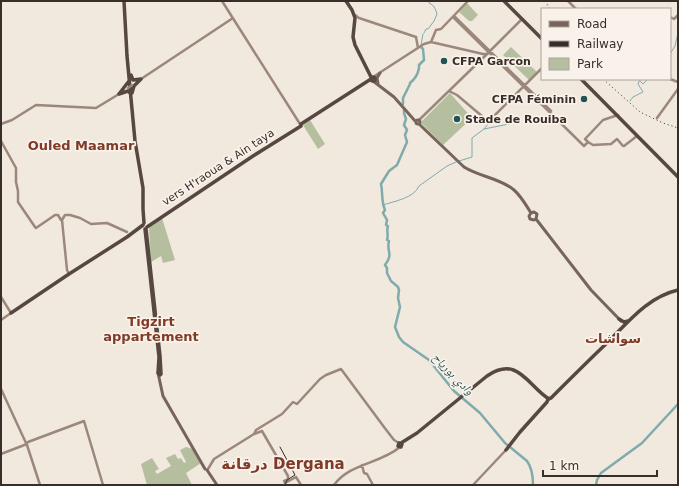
<svg xmlns="http://www.w3.org/2000/svg" width="679" height="486" viewBox="0 0 679 486" font-family="'DejaVu Sans','Noto Naskh Arabic',sans-serif">
<rect width="100%" height="100%" fill="#f1e8de"/>
<path fill="#b5bf9f" d="M 467,3 L 478,15 L 472,21 L 469,21 L 459,12 Z
M 511,47 L 537,72 L 529,80 L 503,55 Z
M 450,93 L 472,118 L 443,145 L 421,123 L 422,121 Z
M 310,120 L 325,144 L 318,149 L 303,125 Z
M 162,218 L 175,260 L 163,263 L 161,256 L 151,262 L 149,229 L 150,226 Z
M 186,447 L 193,449 L 201,463 L 186,473 L 192,485 L 147,485 L 141,464 L 152,458 L 159,469 L 155,471 L 157,474 L 171,466 L 166,458 L 175,454 L 178,459 L 181,458 L 184,463 L 186,462 L 180,450 Z"/>
<g fill="none" stroke-linecap="round" stroke-linejoin="round">
<path stroke="#7fabac" stroke-width="1" d="M 424,33 L 426,29 L 428,29 L 434,21 L 437,14 C 435,8 434,5 429,3 L 429,1
M 421,45 L 423,34
M 670,54 L 675,46 L 678,33
M 630,101 L 633,97 L 643,92 L 638,84 L 639,81 L 640,81 L 643,84 L 648,79
M 484,129 L 489,123
M 459,161 L 472,157 L 472,138 L 484,129 L 519,122
M 383,205 C 395,201 414,198 419,186 L 447,166 L 456,162"/>
<path stroke="#7fabac" stroke-width="2.5" d="M 410,83 C 415,79 418,74 419,68 L 419,65 L 424,60 L 423,49 L 421,47
M 403,104 L 403,98 L 410,84
M 404,110 L 404,113 L 406,119 L 404,125 L 407,130 L 405,135 L 407,142 L 397,165 L 389,171 L 381,184 C 383,193 381,201 385,210 L 383,213 L 387,220 L 386,225 L 388,226 C 386,231 389,235 387,240 L 389,241 C 386,252 394,253 385,265 L 387,268 L 387,273 L 391,281 L 398,287 L 399,290 L 398,298 L 400,307 L 395,327 L 399,337 L 403,342 L 429,360 L 454,391 L 480,413 L 505,443 L 527,461 C 532,468 533,476 533,485
M 596,485 L 597,480 L 601,473 L 642,443 L 678,404"/>
<path stroke="#9c877c" stroke-width="2.5" d="M 222,1 L 300,124
M 568,1 L 576,9
M 355,15 L 359,18 L 416,37 L 418,48
M 454,16 L 454,18 L 584,146 L 585,145
M 454,16 L 551,111
M 670,17 L 674,19 L 678,15
M 431,42 L 436,30 L 441,29 L 468,1
M 373,77 L 424,44 L 431,42 L 483,54 L 487,54 L 522,19
M 141,79 L 233,18
M 670,79 L 678,82
M 449,91 L 457,95 L 489,122
M 657,118 L 678,89
M 419,120 L 487,54
M 489,121 L 542,68
M 1,124 L 12,120 L 36,105 L 96,108 L 119,94
M 1,141 L 16,168 L 16,182 L 18,191 L 18,202 L 35,227 L 36,228 L 55,215 L 58,215 L 61,220
M 588,142 L 585,139 L 603,120 L 618,115
M 585,145 L 588,142 L 593,145 L 611,144 L 617,139 L 623,146 L 624,146 L 637,136
M 69,274 L 67,270 L 62,220 L 65,215 L 70,215 L 80,218 L 91,224 L 107,223 L 127,232
M 1,297 L 11,313 L 1,320
M 1,389 L 26,443
M 254,434 L 256,430 L 282,414 L 293,402 L 297,404 L 320,379 L 326,375 L 341,369 L 384,427 L 394,440 L 399,443
M 28,442 L 84,421 L 103,485
M 27,445 L 40,485
M 1,454 L 27,444
M 362,465 L 364,473 L 367,474 L 373,485
M 208,469 L 214,459 L 254,434 L 262,431 L 288,476 L 288,479 L 284,481 L 285,483
M 296,477 L 301,485
M 285,483 L 296,477
M 334,485 C 350,463 380,464 400,447
M 473,485 L 506,450"/>
<path stroke="#77645c" stroke-width="3" d="M 373,81 L 394,97 L 416,122
M 378,83 L 377,78 L 380,73
M416 122a2 2 0 1 1 4 0a2 2 0 1 1-4 0Z
M 419,124 L 464,167 C 480,177 500,178 514,190 C 521,196 526,205 531,213 L 529,216 L 530,219 L 534,220 L 536,219 L 537,214 L 534,212 L 531,213
M 536,219 L 591,290 L 621,321
M 158,373 L 163,396 L 205,469
M 207,470 L 217,485"/>
<path stroke="#574741" stroke-width="3.5" d="M 124,1 L 127,56 L 135,141 L 143,188 L 143,209 L 144,223
M 346,1 L 352,10 L 355,18 L 353,37 L 355,45 L 371,77
M 504,1 L 542,39
M 131,75 L 133,80 L 141,79
M371 79a2 2 0 1 1 4 0a2 2 0 1 1-4 0Z
M 581,79 L 678,177
M 132,93 L 134,86 L 141,79
M 119,94 L 129,81
M 119,94 L 128,91 L 131,94
M 301,124 L 371,79
M 147,227 L 253,156 L 301,126
M 145,229 L 159,357 L 158,373 L 160,375 L 161,374 L 160,356 L 146,229
M 11,313 L 69,274 L 127,237 L 143,225
M 619,319 L 624,322 L 628,321
M 399,443 L 402,444 L 401,447 L 398,446 Z
M 401,443 L 417,433 L 487,376 C 518,355 527,385 549,399
M 506,450 L 520,432 L 547,402 L 548,399 L 551,398 C 570,379 589,360 608,342 C 629,321 648,297 678,290"/>
<path stroke="#372d29" stroke-width="1" d="M 280,447 L 295,475 L 287,480 L 285,485"/>
<path stroke="#372d29" stroke-width="1" stroke-dasharray="1 3" stroke-linecap="butt" d="M 545,1 L 550,9
M 603,79 L 640,112 L 663,123 L 678,128"/>
<path stroke="#9c877c" stroke-width="2.5" d="M 128,88 L 132,85"/>
</g>
<g fill="#215356" stroke="#f9f2ea" stroke-width="1.5">
<circle cx="444" cy="61" r="4"/>
<circle cx="584" cy="99" r="4"/>
<circle cx="457" cy="119" r="4"/>
</g>
<g text-anchor="middle" stroke-width="3.5" stroke-linejoin="round" paint-order="stroke">
<g font-size="11" font-weight="bold" fill="#372d29" stroke="#f9f2ea" text-anchor="start">
<text x="452" y="65">CFPA Garcon</text>
<text x="576" y="103" text-anchor="end">CFPA Féminin</text>
<text x="465" y="123">Stade de Rouiba</text>
</g>
<g font-size="11" fill="#372d29" stroke="#f9f2ea">
<text transform="translate(218 167) rotate(-33)" y="4">vers H'raoua &amp; Ain taya</text>
</g>
<g font-size="12" font-style="italic" fill="#215356" stroke="#f9f2ea">
<text transform="translate(453 374) rotate(46)" y="4">وادي بورياح</text>
</g>
<g font-size="13" font-weight="bold" fill="#803b28" stroke="#f9f2ea">
<text x="81" y="150">Ouled Maamar</text>
<text x="151" y="326">Tigzirt<tspan x="151" dy="15">appartement</tspan></text>
<text x="613" y="343">سواشات</text>
</g>
<g font-size="15" font-weight="bold" fill="#803b28" stroke="#f9f2ea">
<text x="283" y="469">درقانة Dergana</text>
</g>
</g>
<rect width="679" height="486" fill="none" stroke="#372d29" stroke-width="4"/>
<rect x="541" y="8" width="130" height="72" fill="#f9f2ea" stroke="#aba39d"/>
<rect x="549" y="21" width="20" height="6" fill="#77645c" stroke="#aba39d"/>
<text x="577" y="28" font-size="12" fill="#372d29">Road</text>
<rect x="549" y="41" width="20" height="6" fill="#372d29" stroke="#aba39d"/>
<text x="577" y="48" font-size="12" fill="#372d29">Railway</text>
<rect x="549" y="58" width="20" height="12" fill="#b5bf9f" stroke="#aba39d"/>
<text x="577" y="68" font-size="12" fill="#372d29">Park</text>
<path d="M543 470v6h114v-6" fill="none" stroke="#372d29" stroke-width="2"/>
<text x="549" y="470" font-size="12" fill="#372d29" stroke="#f9f2ea" stroke-width="3" paint-order="stroke">1 km</text>
</svg>
